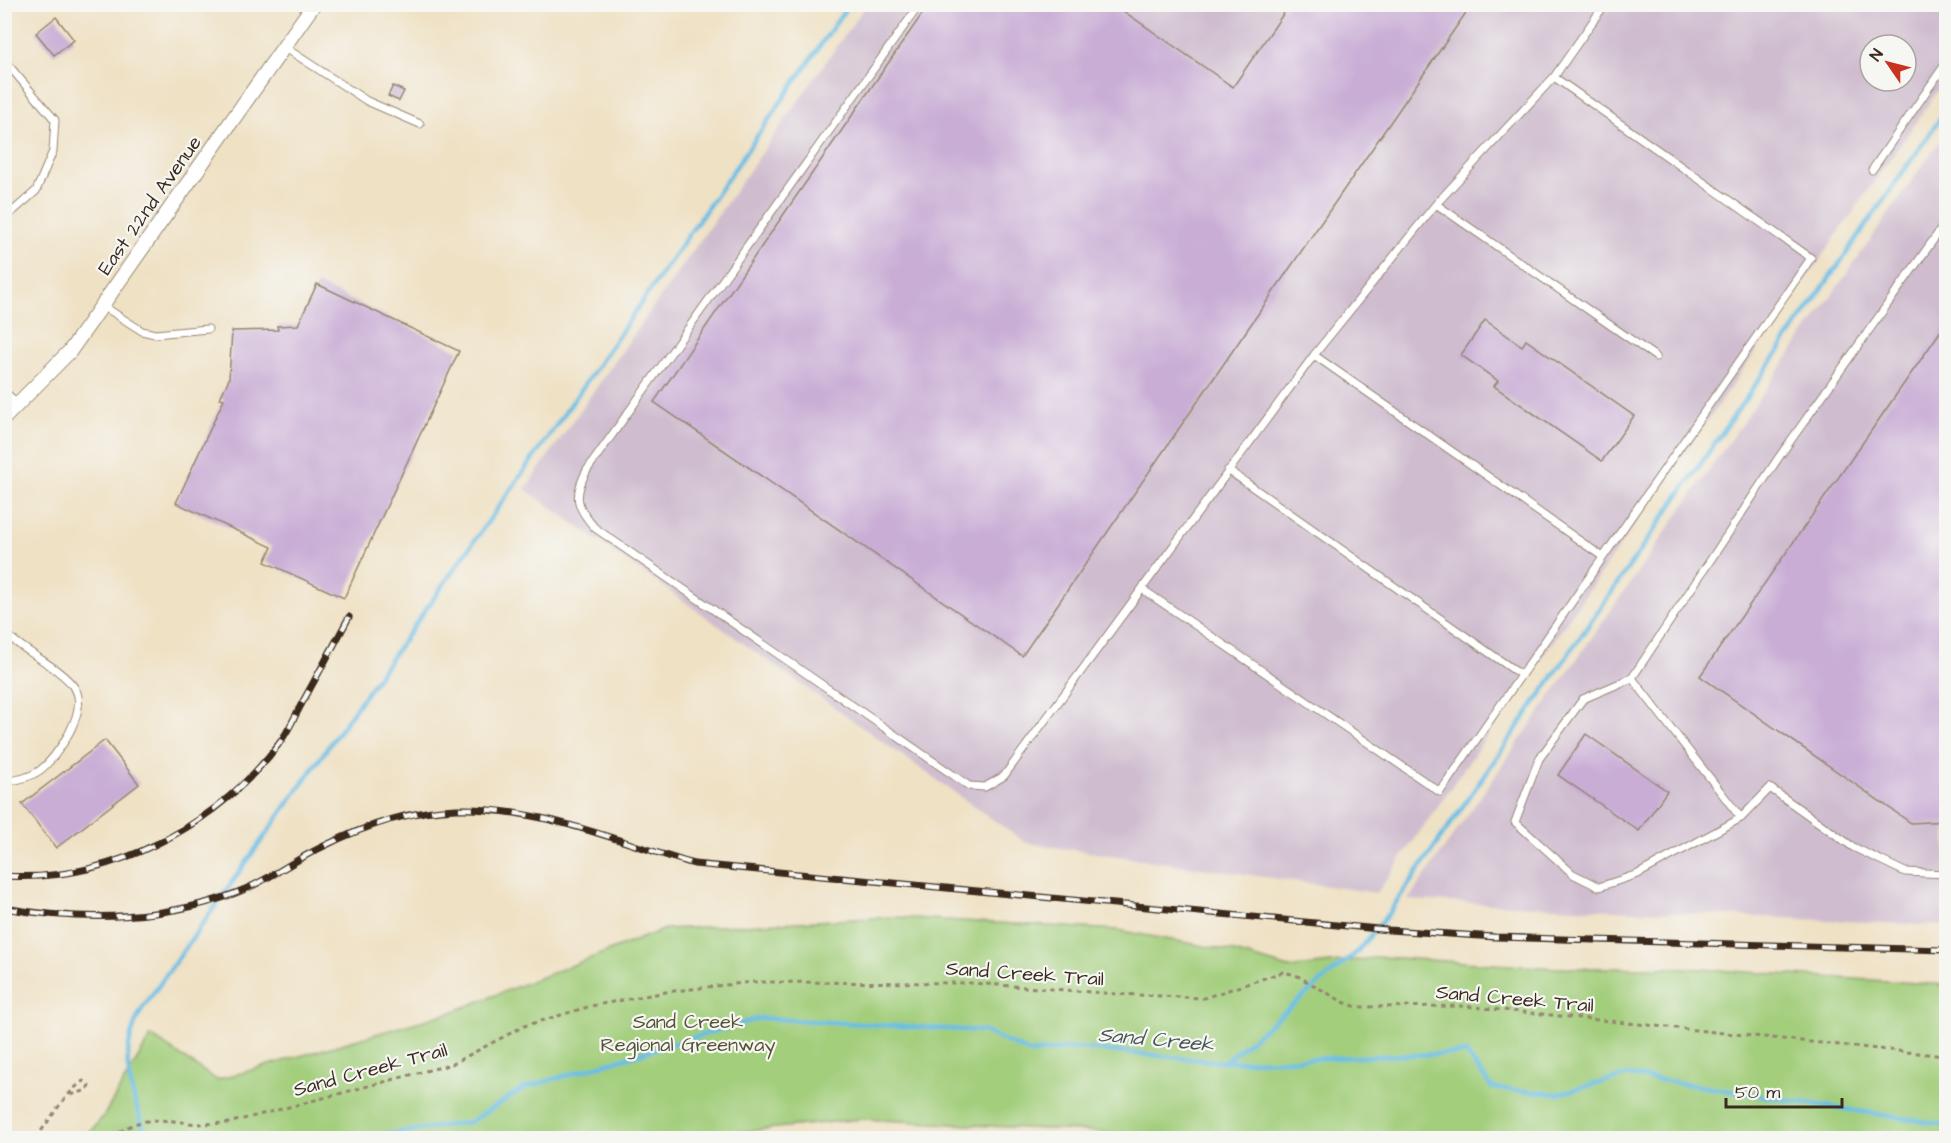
<svg xmlns="http://www.w3.org/2000/svg" width="1951" height="1143" viewBox="0 0 1951 1143" font-family="'Architects Daughter',sans-serif">
<rect width="100%" height="100%" fill="#f6f6f2"/>
<filter id="ink" filterUnits="userSpaceOnUse"><feTurbulence type="fractalNoise" baseFrequency=".0167" numOctaves="2"/><feDisplacementMap in="SourceGraphic" scale="12" xChannelSelector="R" yChannelSelector="G"/><feConvolveMatrix kernelMatrix="1 2 1 2 8 2 1 2 1" color-interpolation-filters="sRGB"/></filter>
<filter id="wash" filterUnits="userSpaceOnUse"><feTurbulence type="fractalNoise" baseFrequency=".008" numOctaves="4" result="noise"/><feDisplacementMap in="SourceGraphic" scale="24" xChannelSelector="R" yChannelSelector="G"/><feGaussianBlur stdDeviation="1.35" result="paint"/><feColorMatrix in="noise" values="0 0 0 0 0 0 0 0 0 0 0 0 0 0 0 0 0 1.4 0 .05"/><feComposite in="paint" operator="in"/></filter>
<g filter="url(#wash)">
<rect width="100%" height="100%" fill="#efe1c4"/>
<path fill="#cfbdcf" fill-rule="evenodd" d="M 866,5 L 1946,5 L 1946,79 L 1377,893 L 1026,843 L 525,489 ZM 1870,45 L 1906,45 L 1906,81 L 1870,81 Z
M 1946,132 L 1946,926 L 1408,900 Z"/>
<path fill="#a3ce7b" stroke="#6f7c4c" stroke-width="1.5" d="M 894,917 L 1117,930 L 1231,951 L 1289,968 L 1382,957 L 1555,968 L 1684,968 L 1946,985 L 1946,1138 L 1207,1138 L 862,1119 L 680,1138 L 84,1138 L 103,1117 L 151,1036 L 217,1080 L 452,1012 L 665,929 Z"/>
<g fill="none" stroke-linecap="round" stroke-linejoin="round">
<path stroke="#68bde5" stroke-width="4.5" d="M 1224,1062 L 1356,953 L 1388,914 L 1946,110
M 146,1138 C 132,1088 115,1058 142,1009 L 546,440 L 849,4
M 364,1138 L 470,1122 L 524,1088 L 760,1018 L 983,1031 L 1031,1053 L 1077,1048 L 1223,1062 L 1466,1053 L 1492,1088 L 1558,1094 L 1629,1075 L 1946,1125"/>
</g>
<g id="blocks">
<path fill="#c9add5" d="M 929,4 L 1113,4 L 1233,87 L 1290,4 L 1472,4 L 1022,656 L 654,402 Z
M 56,17 L 74,40 L 54,55 L 36,33 Z
M 393,86 L 404,91 L 399,101 L 388,96 Z
M 317,284 L 459,351 L 344,598 L 265,562 L 272,547 L 176,503 L 224,399 L 220,398 L 229,379 L 232,331 L 278,330 L 277,326 L 298,325 Z
M 1485,320 L 1522,346 L 1526,340 L 1634,416 L 1602,461 L 1494,386 L 1498,381 L 1461,355 Z
M 1947,322 L 1947,821 L 1911,823 L 1700,676 Z
M 1586,734 L 1667,791 L 1639,831 L 1558,775 Z
M 105,740 L 139,784 L 56,848 L 22,804 Z"/>
</g>
</g>
<g filter="url(#ink)">
<use href="#blocks" fill-opacity="0" stroke="#958671" stroke-width="1.5"/>
<g fill="none" stroke-linecap="round" stroke-linejoin="round">
<g stroke="#958671" stroke-width="9">
<path id="lane" d="M 219,4 L 224,8 L 226,4
M 920,4 L 587,470 C 573,496 576,507 595,528 L 969,786 L 985,787 L 1004,776 L 1314,355 L 1436,204 L 1554,77 L 1605,4
M 284,47 L 367,101 L 420,124
M 4,61 L 10,67 L 4,72
M 1872,170 L 1946,63
M 1436,204 L 1656,357
M 4,219 L 36,191 L 53,151 L 55,120 L 10,67
M 1946,222 L 1779,457 L 1632,678 L 1741,818 L 1770,788 L 1853,847 L 1905,872 L 1946,874
M 103,306 L 142,331 L 155,334 L 208,329
M 1314,355 L 1603,557
M 4,391 L 19,405
M 1228,470 L 1521,675
M 1142,589 L 1440,792 L 1811,258 L 1554,77
M 4,632 C 24,652 58,666 74,687 C 90,709 58,757 39,771 C 28,778 17,781 4,781
M 1632,678 L 1583,699 L 1539,759 L 1515,822 L 1573,874 L 1599,887 L 1638,874 L 1741,818"/>
</g>
<g stroke="#958671" stroke-width="16">
<path id="street" d="M 4,418 L 70,351 L 314,4"/>
</g>
<path stroke="#958671" stroke-width="3" stroke-dasharray="4.5 4.5" stroke-linecap="butt" d="M 36,1138 C 50,1120 64,1095 83,1081 L 89,1085 L 87,1090 L 68,1096
M 113,1138 C 135,1116 161,1119 189,1123 C 201,1125 215,1123 228,1123 L 452,1064 L 524,1026 L 591,1006 L 666,992 L 751,982 L 972,983 L 1117,994 L 1204,998 L 1283,972 L 1296,975 L 1343,1002 L 1357,1007 L 1464,1006 L 1946,1056"/>
<use href="#lane" stroke="#fff" stroke-width="7"/>
<use href="#street" stroke="#fff" stroke-width="14"/>
<g stroke="#3b2a1e" stroke-width="7">
<path id="rail" d="M 4,876 C 109,883 215,827 278,745 C 287,734 294,718 301,705 C 317,676 333,647 349,617
M 4,908 C 85,922 174,921 250,887 C 275,875 297,859 322,847 C 362,827 411,810 457,809 C 540,807 616,841 694,864 L 1389,930 L 1495,937 L 1946,950"/>
</g>
<use href="#rail" stroke="#f6f6f2" stroke-width="4.5" stroke-dasharray="14" stroke-linecap="butt"/>
</g>
</g>
<g text-anchor="middle" stroke-width="4.5" stroke-linejoin="round" paint-order="stroke">
<g font-size="20" fill="#3b2a1e" stroke="#f6f6f2">
<text transform="translate(149 205) rotate(-55)" y="7">East 22nd Avenue</text>
<text transform="translate(1025 973) rotate(4)" y="7">Sand Creek Trail</text>
<text transform="translate(1515 998) rotate(5)" y="7">Sand Creek Trail</text>
<text transform="translate(370 1069) rotate(-15)" y="7">Sand Creek Trail</text>
</g>
<g font-size="20" fill="#555335" stroke="#f6f6f2">
<text x="688" y="1028">Sand Creek<tspan x="688" dy="23">Regional Greenway</tspan></text>
</g>
<g font-size="21" font-style="italic" fill="#48565a" stroke="#f6f6f2">
<text transform="translate(1156 1039) rotate(5)" y="7">Sand Creek</text>
</g>
</g>
<rect width="1951" height="1143" fill="none" stroke="#f6f6f2" stroke-width="24"/>
<g transform="translate(1888 63) rotate(305)"><circle r="28" fill="#f6f6f2" stroke="#aba49d" stroke-width="1.5"/>
<path d="M0-4.5L10 22L0 15L-10 22Z" fill="#c8321e"/>
<text y="-9" font-size="16" font-weight="bold" text-anchor="middle" fill="#3b2a1e">N</text>
</g>
<path d="M1726 1098v9h116v-9" fill="none" stroke="#3b2a1e" stroke-width="3"/>
<text x="1735" y="1098" font-size="18" fill="#3b2a1e" stroke="#f6f6f2" stroke-width="4.5" paint-order="stroke">50 m</text>
</svg>
